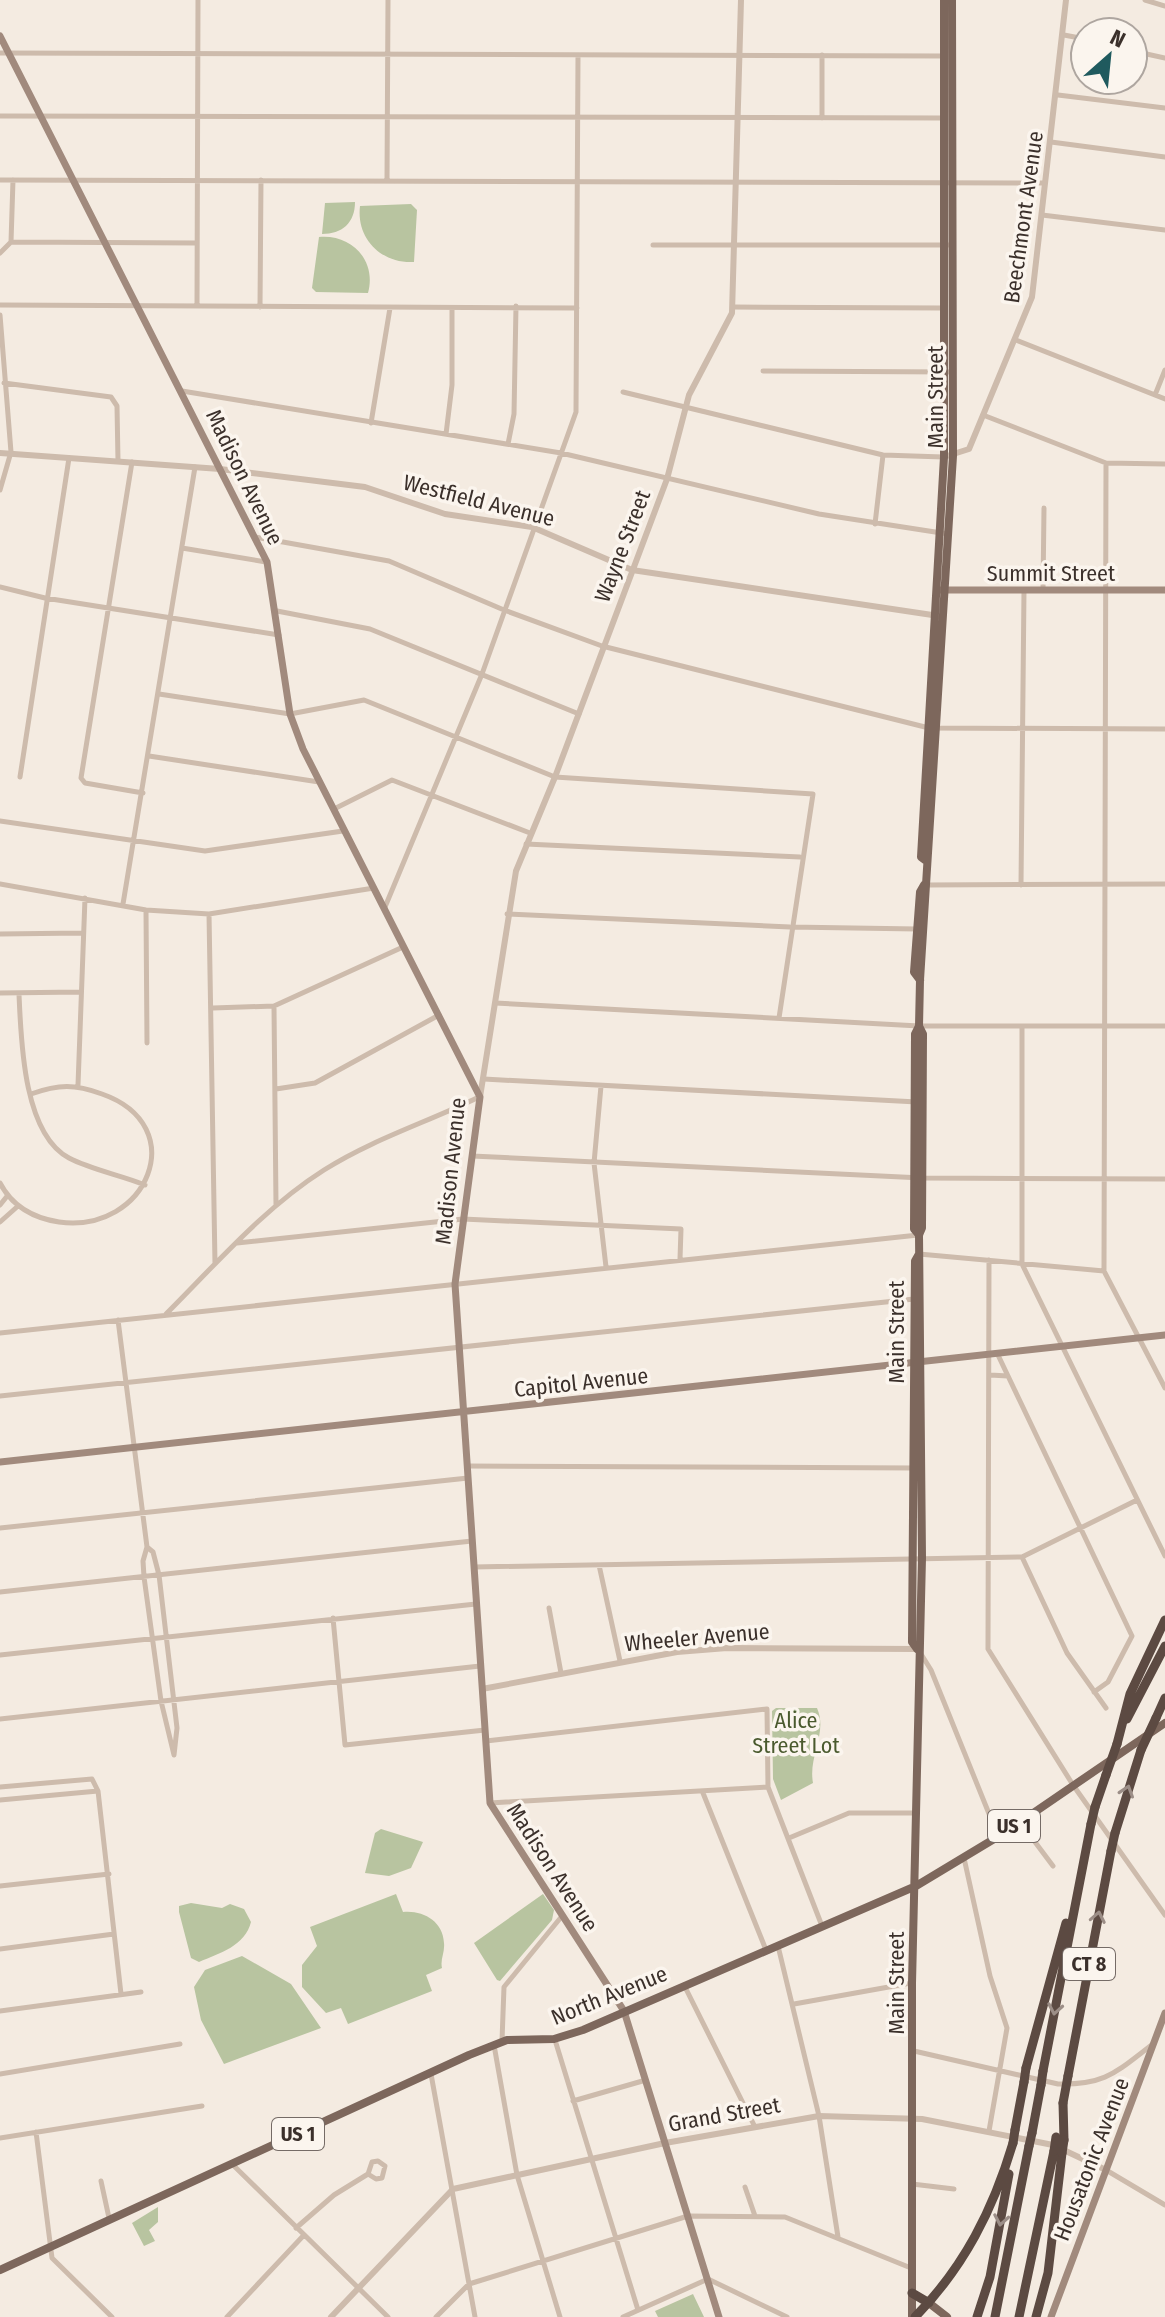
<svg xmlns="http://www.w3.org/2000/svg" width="1165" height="2317" viewBox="0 0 1165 2317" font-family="'Fira Sans Condensed',sans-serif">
<rect width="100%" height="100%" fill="#f4ebe1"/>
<path fill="#b8c4a0" d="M 355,202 C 355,223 342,234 322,234 L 325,203 Z
M 411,204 L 417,210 L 414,262 C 382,264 356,239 360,206 Z
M 319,237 C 351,234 377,260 368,293 L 316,292 L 312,288 Z
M 776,1708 L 817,1708 C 828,1733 808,1756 813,1783 L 781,1800 L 773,1779 L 772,1711 Z
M 381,1829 L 423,1842 L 411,1868 L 389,1876 L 365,1873 L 375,1833 Z
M 396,1894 L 403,1912 C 423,1910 443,1921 444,1943 C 445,1953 440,1959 442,1968 L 426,1975 L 432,1991 L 348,2024 L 341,2008 L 326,2013 L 302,1987 L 302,1965 L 317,1946 L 310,1927 Z
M 543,1894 L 554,1910 L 552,1920 L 500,1981 L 497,1980 L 474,1943 Z
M 191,1903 L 222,1908 L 230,1904 L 244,1909 L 251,1922 C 245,1946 220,1953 199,1962 L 191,1958 L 179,1912 L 179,1906 Z
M 242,1956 L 291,1984 L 321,2028 L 224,2064 L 201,2020 L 194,1987 L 205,1970 Z
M 158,2207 L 158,2222 L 149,2230 L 155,2241 L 144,2246 L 132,2223 Z
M 693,2294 L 704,2317 L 658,2317 L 655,2311 Z"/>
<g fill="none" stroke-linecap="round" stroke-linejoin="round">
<path stroke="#cdbbac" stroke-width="5" d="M 1145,0 L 1165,6
M 1064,35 L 1085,39
M 1133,51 L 1165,58
M 0,53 L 945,56
M 822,55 L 822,118
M 1058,95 L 1165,108
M 0,116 L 944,118
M 1051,142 L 1165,157
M 0,180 L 1045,183
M 387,180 L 388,0
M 1042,215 L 1165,230
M 11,242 L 197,243
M 653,245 L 952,245
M 0,253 L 11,242 L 13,180
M 0,305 L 577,308
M 197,306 L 198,0
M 260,307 L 261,180
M 733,307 L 944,308
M 0,315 L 11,452 L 0,490
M 1016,340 L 1165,399
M 763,371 L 952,372
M 4,383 L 111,397 L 117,406 L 118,461
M 182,391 L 561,453 L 819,514 L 948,534
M 623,392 L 883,455 L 943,457
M 1155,395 L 1165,370
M 983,415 L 1106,463 L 1165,464
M 371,423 L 390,308
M 446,434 L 452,385 L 452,309
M 508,444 L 514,414 L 516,306
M 132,462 L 81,778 L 85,783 L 143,793
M 875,524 L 883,455
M 255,537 L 389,561 L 504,610 L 602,646 L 929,728 L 1165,729
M 182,548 L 266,562
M 0,587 L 45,598 L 279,635
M 1043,590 L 1044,508
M 277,611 L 370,629 L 579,714
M 159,694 L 290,714 L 364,700 L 555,777 L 813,794 L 779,1018
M 149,756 L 319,782
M 20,777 L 69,458
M 334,809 L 392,780 L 530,833
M 0,821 L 205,851 L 343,831
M 526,844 L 800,857
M 0,884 L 146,910 L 209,914 L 374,888
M 926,885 L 1165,884
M 1021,885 L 1024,590
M 123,904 L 195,467
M 385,907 L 482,674 L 576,412 L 578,56
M 146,910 L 147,1043
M 209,914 L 215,1264
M 507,914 L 790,927 L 917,929
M 0,934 L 82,933
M 0,993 L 80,992
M 19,994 C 21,1039 23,1134 69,1158 C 92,1170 121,1175 145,1185
M 495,1003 L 919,1026 L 1165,1026
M 274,1007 L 276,1205
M 213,1008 L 274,1006 L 403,947
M 1022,1026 L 1022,1264 L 1165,1556
M 484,1079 L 917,1102
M 78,1085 L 85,898
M 601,1086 L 594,1163 L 606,1267
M 276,1089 L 315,1083 L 439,1015
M 472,1156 L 922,1178 L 1165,1179
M 0,1183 C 12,1206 33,1218 59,1222 C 147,1234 193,1126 102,1094 C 75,1084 59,1084 31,1094
M 0,1205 L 8,1195
M 0,1222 L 18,1206
M 237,1243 L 463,1219 L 681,1229 L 680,1259
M 919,1254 L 1104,1271 L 1165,1388
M 989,1260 L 988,1649 L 1073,1785 L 1165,1915
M 1104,1271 L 1106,463
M 166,1314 C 216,1264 264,1208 324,1170 C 373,1139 428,1122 479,1097
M 118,1320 L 147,1547 L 143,1561 L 144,1577 L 161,1701 L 174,1755 L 177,1728 L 159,1575 L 153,1552 L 147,1547
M 0,1333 L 918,1235
M 998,1355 L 1132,1636 L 1108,1682 L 1094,1692
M 990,1375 L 1008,1376
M 0,1396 L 914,1299
M 467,1466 L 916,1468
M 0,1528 L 468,1478
M 1022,1557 L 1067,1653 L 1106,1708
M 599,1565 L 620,1661
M 474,1567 L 1022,1557 L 1137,1500
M 0,1592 L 472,1541
M 549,1608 L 561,1673
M 333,1618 L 345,1745 L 485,1730
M 921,1654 L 931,1670 L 998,1836
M 0,1655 L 476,1604
M 0,1719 L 480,1666
M 486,1741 L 767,1709 L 768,1787 L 822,1926
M 0,1787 L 92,1779 L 98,1791 L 121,1994
M 703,1793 L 766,1950
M 0,1800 L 98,1791
M 490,1803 L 768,1787
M 1020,1822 L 1053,1866
M 789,1838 L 849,1813 L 915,1813
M 964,1858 L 990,1976 L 1007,2028 L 989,2131
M 0,1886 L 109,1874
M 778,1946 L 819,2116 L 838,2237
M 0,1949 L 114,1934
M 684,1985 L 755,2127
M 794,2004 L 911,1983
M 0,2011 L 141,1992
M 555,2040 L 638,2310
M 502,2041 L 504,1987 L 562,1916
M 494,2045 L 517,2175 L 560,2317
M 914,2051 L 1058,2084 C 1106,2085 1116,2072 1153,2044
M 0,2074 L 180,2044
M 431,2074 L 475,2317
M 573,2101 L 646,2080
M 36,2132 L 52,2258 L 112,2317
M 0,2138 L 202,2106
M 232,2164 L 388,2317
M 1106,2170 L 1165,2205
M 101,2181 L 109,2218
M 912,2184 L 954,2189
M 745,2187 L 755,2216
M 296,2228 L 334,2195 L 368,2174 L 372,2162 L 378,2161 L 385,2166 L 382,2178 L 376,2179 L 368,2174
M 227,2317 L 304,2235
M 436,2317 L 469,2284 L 688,2216 L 785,2217 L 911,2268
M 623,2317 L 708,2279 L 787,2317"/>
<path stroke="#cdbbac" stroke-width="6" d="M 0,453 L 220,469 L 365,487 L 445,514 L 532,527 L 632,570 L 939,616
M 944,457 L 969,449 L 1032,297 L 1066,0
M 480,1097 L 516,871 L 555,777 L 667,479 L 689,395 L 732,313 L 741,0
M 482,1689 L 677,1652 L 727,1648 L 917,1649
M 331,2317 L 453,2189 L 665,2143 L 819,2116 L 922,2119 L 1053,2145 L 1106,2170"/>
<path stroke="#a18a7d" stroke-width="7" d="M 0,36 L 267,562 L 290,714 L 303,749 L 480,1097 L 455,1284 L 490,1803 L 624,2011 L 719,2317
M 939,590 L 1165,590
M 0,1462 L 1165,1335
M 1051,2317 L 1165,2013"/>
<path stroke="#7d675c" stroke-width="8" d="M 925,860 L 921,857 L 944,457 L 944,0
M 920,980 L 914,972 L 920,892 L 924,885
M 919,1235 L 914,1229 L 915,1034 L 919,1026
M 917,1649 L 912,1642 L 915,1261 L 919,1254
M 0,2270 L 469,2055 L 507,2040 L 554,2039 L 583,2030 L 916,1886 L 1004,1833 L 1165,1723
M 929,2303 L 947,2317
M 912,2317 L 912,1983 L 922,1558 L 919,1235 L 922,1228 L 923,1034 L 919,1026 L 920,980 L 953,456 L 952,0"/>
<path stroke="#5c4a42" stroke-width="9" d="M 1156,1718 L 1165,1698
M 1127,1719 L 1165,1646
M 1117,1744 L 1130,1694 L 1165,1620
M 1095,1807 L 1106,1775
M 1115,1833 L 1141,1750
M 1026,2068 L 1066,1923
M 1043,2071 L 1091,1824
M 1068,2076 L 1111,1851
M 1063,2103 L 1064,2140
M 1015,2130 L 1024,2082
M 1032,2133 L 1041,2085
M 912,2293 L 929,2303
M 915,2317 C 964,2267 993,2210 1013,2143
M 977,2317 L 990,2277 L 1009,2174
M 995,2317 L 1029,2146
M 1019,2317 L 1054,2151
M 1036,2317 L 1048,2273 L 1062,2153"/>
<path stroke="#5c4a42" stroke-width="9" d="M 1141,1750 L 1156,1718
M 1106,1775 L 1117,1744
M 1091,1824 L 1095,1807
M 1111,1851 L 1115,1833
M 1024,2082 L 1026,2068
M 1041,2085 L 1043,2071
M 1063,2103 L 1068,2076
M 1013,2143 L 1015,2130
M 1029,2146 L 1032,2133
M 1054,2151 L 1056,2137
M 1062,2153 L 1064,2140"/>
</g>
<defs><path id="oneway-chevron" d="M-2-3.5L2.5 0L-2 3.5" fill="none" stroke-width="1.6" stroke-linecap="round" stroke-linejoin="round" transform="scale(2)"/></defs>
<g stroke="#9c8e87">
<use href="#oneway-chevron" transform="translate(1127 1791) rotate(-72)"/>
<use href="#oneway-chevron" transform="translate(1098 1917) rotate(-79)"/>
<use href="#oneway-chevron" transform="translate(1055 2009) rotate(100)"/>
<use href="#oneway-chevron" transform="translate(1001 2220) rotate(100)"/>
</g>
<g text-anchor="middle" stroke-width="7" stroke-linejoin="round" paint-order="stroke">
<g fill="#fbf5ee" stroke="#756b66" stroke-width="2">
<rect x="988" y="1810" width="52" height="32" rx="6"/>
<rect x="1063" y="1948" width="52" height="32" rx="6"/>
<rect x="272" y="2118" width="52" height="32" rx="6"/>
</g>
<g font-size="20" font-weight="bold" fill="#3b302b">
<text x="1014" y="1833">US 1</text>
<text x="1089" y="1971">CT 8</text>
<text x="298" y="2141">US 1</text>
</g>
<g font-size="22" fill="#3b302b" stroke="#fbf5ee">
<text transform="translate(1023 217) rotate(-82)" y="8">Beechmont Avenue</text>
<text transform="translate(935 397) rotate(-90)" y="8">Main Street</text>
<text transform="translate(245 477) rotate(64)" y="8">Madison Avenue</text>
<text transform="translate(479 500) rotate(14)" y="8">Westfield Avenue</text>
<text transform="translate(622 546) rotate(-69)" y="8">Wayne Street</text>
<text x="1051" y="581">Summit Street</text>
<text transform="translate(450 1171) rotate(-84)" y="8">Madison Avenue</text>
<text transform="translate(896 1332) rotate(-90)" y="8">Main Street</text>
<text transform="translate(581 1382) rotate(-6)" y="8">Capitol Avenue</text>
<text transform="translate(697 1637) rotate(-5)" y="8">Wheeler Avenue</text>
<text transform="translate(553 1867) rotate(57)" y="8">Madison Avenue</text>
<text transform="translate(896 1983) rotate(-90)" y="8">Main Street</text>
<text transform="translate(609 1995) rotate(-22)" y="8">North Avenue</text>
<text transform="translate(724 2114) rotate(-10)" y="8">Grand Street</text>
<text transform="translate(1091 2159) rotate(-69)" y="8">Housatonic Avenue</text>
</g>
<g font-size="22" fill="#4a5a2e" stroke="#fbf5ee">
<text x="796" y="1728">Alice<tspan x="796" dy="25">Street Lot</tspan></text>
</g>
</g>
<g transform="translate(1109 56) rotate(27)"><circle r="38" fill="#fbf5ee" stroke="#aea6a0" stroke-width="2"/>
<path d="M0-6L14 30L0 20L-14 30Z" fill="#1f5a5e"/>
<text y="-12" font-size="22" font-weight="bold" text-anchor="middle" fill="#3b302b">N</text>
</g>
</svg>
